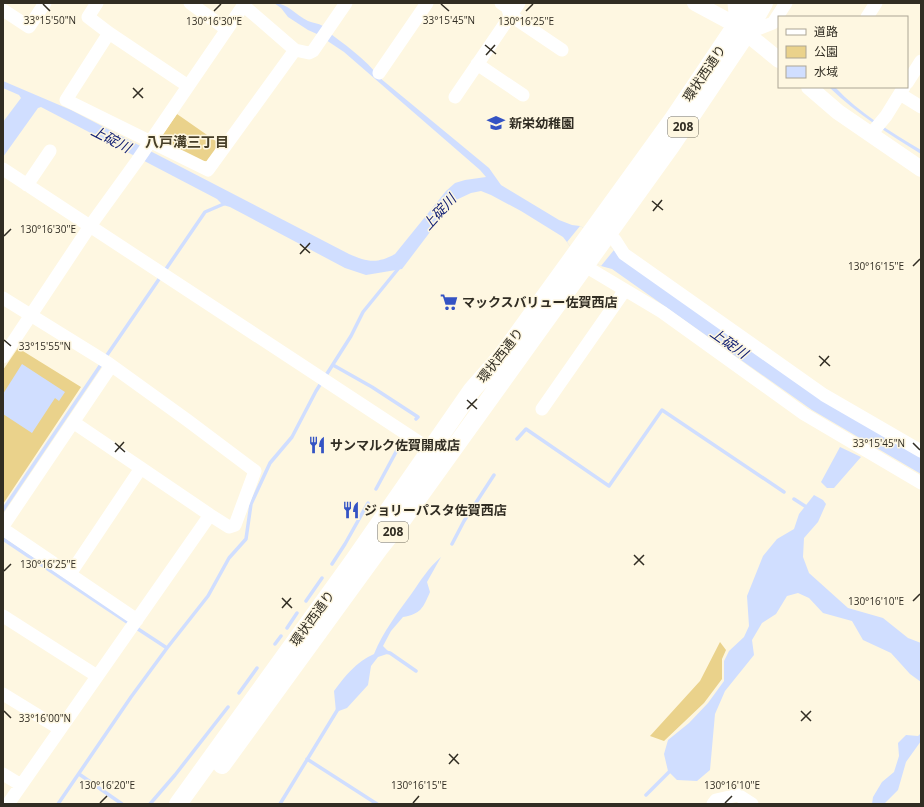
<svg xmlns="http://www.w3.org/2000/svg" width="924" height="807" viewBox="0 0 924 807" font-family="'Open Sans','Noto Sans JP',sans-serif">
<rect width="100%" height="100%" fill="#fef7e1"/>
<path fill="#ead28b" d="M 177,114 L 220,144 L 207,161 L 198,161 L 162,140 L 162,136 Z
M 18,348 L 81,387 L 3,504 L 3,370 Z
M 720,642 L 726,650 L 722,659 L 722,679 L 704,703 L 664,741 L 650,736 L 700,681 Z"/>
<path fill="#d0deff" d="M 274,3 C 287,3 296,15 308,21 C 313,23 318,23 323,26 L 324,29 C 344,44 365,58 380,78 L 489,168 L 501,185 L 559,220 L 572,225 L 580,226 L 591,232 L 614,250 L 921,457 L 921,474 L 812,410 L 612,269 L 601,266 L 570,246 L 563,237 L 521,211 L 491,195 L 481,191 L 471,193 L 456,200 L 449,207 L 402,269 L 366,275 L 345,268 L 230,207 L 223,205 L 217,199 L 41,107 L 38,108 L 3,157 L 3,122 L 21,98 L 19,95 L 3,88 L 3,81 L 71,110 L 349,254 C 367,262 377,264 395,254 L 446,191 L 455,183 L 465,180 L 486,177 L 480,170 L 344,52 L 317,34 L 308,30 L 288,17 L 281,8 Z
M 831,87 L 835,87 C 859,113 891,132 921,150 L 921,154 C 889,134 857,114 830,88 Z
M 22,364 L 65,392 L 59,401 L 55,398 L 32,433 L 3,414 L 3,394 Z
M 840,447 L 861,457 L 834,488 L 827,488 L 821,482 Z
M 814,495 L 823,500 L 826,504 L 818,522 L 804,538 L 803,557 L 809,573 L 848,608 L 883,618 L 908,638 L 921,643 L 921,682 L 910,674 L 891,653 L 863,640 L 852,621 L 823,613 L 809,598 L 798,593 L 787,596 L 776,614 L 762,623 L 752,640 L 754,655 L 725,691 L 715,714 L 710,770 L 697,781 L 677,780 L 668,771 L 664,754 L 668,740 L 689,723 L 708,703 L 724,681 L 724,661 L 729,651 L 744,637 L 749,626 L 747,596 L 763,556 L 777,539 L 794,529 L 799,514 Z
M 441,557 L 427,582 L 430,592 C 423,608 421,614 403,617 L 391,631 L 383,646 L 390,653 L 378,657 L 371,666 L 368,685 L 347,708 L 336,712 L 334,691 C 345,676 356,662 374,654 C 383,632 398,612 412,593 C 421,580 429,567 441,557 Z
M 921,733 L 921,741 L 906,762 L 898,790 L 884,804 L 872,804 L 873,797 L 882,782 L 894,772 L 899,756 L 898,743 L 906,735 L 918,736 Z"/>
<path fill="#fef7e1" d="M 580,226 L 591,232 L 614,250 L 601,266 L 570,246 L 567,242 Z"/>
<g fill="none" stroke-linecap="round" stroke-linejoin="round">
<path stroke="#d0deff" stroke-width="3.5" d="M 105,358 L 205,212 L 226,203
M 333,365 L 372,387 L 418,417 L 416,419
M 517,439 L 526,429 L 609,486 L 662,410 L 784,492
M 376,489 L 397,450
M 794,499 L 808,508
M 3,510 L 102,363
M 3,539 L 130,624
M 452,544 L 464,521 L 494,475
M 332,564 L 345,544 L 368,503
M 306,601 L 322,578
M 135,627 L 167,648 L 208,596 L 229,558 L 246,539 L 251,504 L 270,463 L 292,437 L 316,391 L 351,336 L 363,312 L 398,269 L 396,264
M 287,628 L 297,613
M 275,644 L 281,636
M 385,652 L 390,653 L 416,671
M 239,693 L 257,668
M 307,759 L 377,804
M 79,774 L 122,804
M 646,795 L 672,769
M 58,804 L 131,697 L 167,648
M 150,804 L 175,775 L 228,707
M 280,804 L 338,709"/>
<path stroke="#fff" stroke-width="13" d="M 97,3 L 88,17 L 109,33 L 188,86
M 190,3 L 226,29
M 501,3 L 507,7 L 510,15 L 562,50
M 734,3 L 736,25
M 3,10 L 29,27 L 45,3
M 867,17 L 876,3
M 109,33 L 66,100 L 208,170 L 295,50 L 243,5
M 747,33 L 773,23 L 786,3
M 295,50 L 309,53 L 313,51 L 346,3
M 477,64 L 523,95
M 379,73 L 427,3
M 907,83 L 921,61
M 900,94 L 921,107
M 455,97 L 519,3
M 871,134 L 886,116 L 904,87
M 3,169 L 437,454
M 27,185 L 50,151
M 608,233 L 615,240 L 624,254 L 824,395 L 921,451
M 585,266 L 662,312 L 804,414 L 921,483
M 3,298 L 108,363 L 187,420 L 255,471 L 235,525 L 229,527 L 210,515 L 73,422
M 3,357 L 90,226 L 137,161 L 245,3
M 542,409 L 625,290
M 3,526 L 111,366
M 3,529 L 137,620
M 70,574 L 141,468
M 3,616 L 97,676
M 3,694 L 60,729
M 3,774 L 21,785
M 8,804 L 210,515
M 713,804 L 716,800 L 738,795 L 752,804"/>
<path stroke="#fff" stroke-width="16" d="M 695,3 L 736,25 L 779,60
M 809,87 L 838,112 L 921,169"/>
<path stroke="#fff" stroke-width="18" d="M 222,765 L 379,549 L 403,519 L 671,146 L 747,33 L 764,3
M 178,804 L 354,560 L 472,390 L 501,357 L 673,119 L 751,3"/>
</g>
<path fill="none" stroke="#312d23" stroke-width="1.5" d="M 43,4 L 50,11M 441,4 L 449,11M 214,11 L 221,4M 526,11 L 533,4M 485,45 L 496,54M 486,55 L 495,45M 133,88 L 143,98M 133,98 L 143,88M 652,201 L 663,210M 653,211 L 662,200M 4,236 L 11,229M 300,244 L 310,253M 300,254 L 310,243M 913,266 L 920,259M 4,340 L 11,346M 819,356 L 830,366M 820,366 L 829,356M 467,400 L 477,409M 467,409 L 477,399M 115,443 L 125,452M 913,443 L 920,450M 115,452 L 124,442M 634,555 L 644,565M 634,565 L 644,555M 4,571 L 11,564M 282,598 L 292,608M 913,601 L 920,594M 282,608 L 291,598M 4,711 L 11,718M 801,711 L 811,721M 801,721 L 811,711M 449,754 L 459,764M 449,764 L 458,754M 100,803 L 107,796M 413,803 L 419,796M 725,803 L 732,796"/>
<defs>
<g id="school-bare" transform="scale(1.38)"><path d="M0-5L7-2L0 1L-7-2ZM-4 1L0 2.5L4 1V4Q0 6-4 4Z" fill="#3453c4" stroke="#fef7e1" stroke-width="2.5" paint-order="stroke"/></g>
<g id="supermarket-bare" transform="scale(1.38)"><path d="M-6-5.5h2.5l.6 2H6L4.5 2H-2.5L-4.4-4H-6ZM-1.5 3.2a1.3 1.3 0 1 0 .1 0ZM3 3.2a1.3 1.3 0 1 0 .1 0Z" fill="#3453c4" stroke="#fef7e1" stroke-width="2.5" paint-order="stroke"/></g>
<g id="restaurant-bare" transform="scale(1.38)"><path d="M-5-6h1v4h1v-4h1v4h1v-4h1v5L-1.5 .5V6h-2V.5L-5-1ZM5-6V6H3V1.5H1.5Q1.5-4 5-6Z" fill="#3453c4" stroke="#fef7e1" stroke-width="2.5" paint-order="stroke"/></g>
</defs>
<g fill-rule="evenodd">
<use href="#school-bare" x="496" y="123"/>
<use href="#supermarket-bare" x="449" y="302"/>
<use href="#restaurant-bare" x="317" y="445"/>
<use href="#restaurant-bare" x="351" y="510"/>
</g>
<g text-anchor="middle" stroke-width="3" stroke-linejoin="round" paint-order="stroke">
<g fill="#fef7e1" stroke="#6e6a5c" stroke-width="1">
<rect x="668" y="117" width="30" height="20" rx="3"/>
<rect x="378" y="522" width="30" height="20" rx="3"/>
</g>
<g font-size="12" font-weight="bold" fill="#312d23">
<text x="683" y="131">208</text>
<text x="393" y="536">208</text>
</g>
<g font-size="13" fill="#312d23" stroke="#fef7e1">
<text transform="translate(704 73) rotate(-56)" y="5">環状西通り</text>
<text transform="translate(500 355) rotate(-52)" y="5">環状西通り</text>
<text transform="translate(312 618) rotate(-54)" y="5">環状西通り</text>
</g>
<g font-size="13" font-weight="bold" fill="#312d23" stroke="#fef7e1" text-anchor="start">
<text x="509" y="128">新栄幼稚園</text>
<text x="462" y="307">マックスバリュー佐賀西店</text>
<text x="330" y="450">サンマルク佐賀開成店</text>
<text x="364" y="515">ジョリーパスタ佐賀西店</text>
</g>
<g font-size="14" font-style="italic" fill="#0e1c73" stroke="#fef7e1">
<text transform="translate(111 139) rotate(27)" y="5">上碇川</text>
<text transform="translate(439 212) rotate(-48)" y="5">上碇川</text>
<text transform="translate(729 343) rotate(35)" y="5">上碇川</text>
</g>
<g font-size="14" font-weight="bold" fill="#473f28" stroke="#fef7e1">
<text x="187" y="147">八戸溝三丁目</text>
</g>
</g>
<g font-size="10" text-anchor="middle" fill="#312d23" stroke="#fef7e1" stroke-width="3" stroke-linejoin="round" paint-order="stroke">
<text x="449" y="24">33°15'45"N</text>
<text x="50" y="24">33°15'50"N</text>
<text x="214" y="25">130°16'30"E</text>
<text x="526" y="25">130°16'25"E</text>
<text x="48" y="233">130°16'30"E</text>
<text x="876" y="270">130°16'15"E</text>
<text x="45" y="350">33°15'55"N</text>
<text x="879" y="447">33°15'45"N</text>
<text x="48" y="568">130°16'25"E</text>
<text x="876" y="605">130°16'10"E</text>
<text x="45" y="722">33°16'00"N</text>
<text x="107" y="789">130°16'20"E</text>
<text x="419" y="789">130°16'15"E</text>
<text x="732" y="789">130°16'10"E</text>
</g>
<rect width="924" height="807" fill="none" stroke="#312d23" stroke-width="8"/>
<rect x="778" y="16" width="130" height="72" fill="#fef7e1" stroke="#aca695"/>
<rect x="786" y="29" width="20" height="6" fill="#ffffff" stroke="#aca695"/>
<text x="814" y="36" font-size="12" fill="#312d23">道路</text>
<rect x="786" y="46" width="20" height="12" fill="#ead28b" stroke="#aca695"/>
<text x="814" y="56" font-size="12" fill="#312d23">公園</text>
<rect x="786" y="66" width="20" height="12" fill="#d0deff" stroke="#aca695"/>
<text x="814" y="76" font-size="12" fill="#312d23">水域</text>
</svg>
